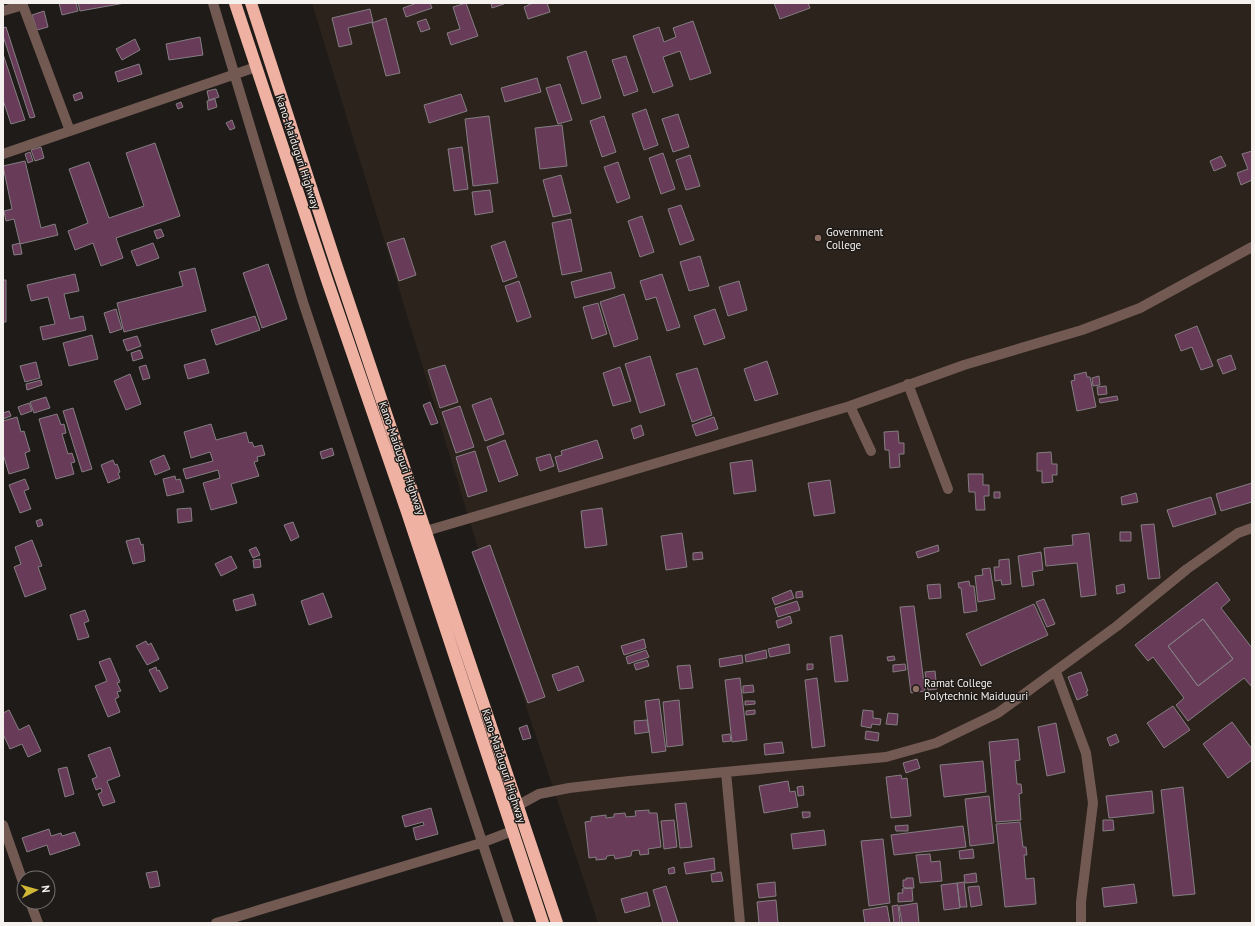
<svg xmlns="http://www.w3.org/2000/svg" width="1255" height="926" viewBox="0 0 1255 926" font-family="'PT Sans',sans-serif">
<rect width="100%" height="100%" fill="#1f1b18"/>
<path fill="#2c231c" d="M 312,3 L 1252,3 L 1252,923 L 598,923 L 526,706 Z"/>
<path fill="#683b59" stroke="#847e82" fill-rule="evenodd" d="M 59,3 L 76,3 L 78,11 L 62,15 Z
M 78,3 L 125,3 L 80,11 Z
M 417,3 L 430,3 L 432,8 L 406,17 L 403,8 Z
M 466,3 L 478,36 L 451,45 L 447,33 L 460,29 L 453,7 Z
M 491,3 L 504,3 L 504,4 L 492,8 Z
M 533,3 L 547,3 L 550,12 L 528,19 L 524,7 Z
M 774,3 L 808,3 L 810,8 L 780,19 Z
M 370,9 L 373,22 L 348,28 L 352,44 L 339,47 L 332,18 Z
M 44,11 L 48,27 L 37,30 L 32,15 Z
M 386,18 L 400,73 L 386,76 L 372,23 Z
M 426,19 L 430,29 L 421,32 L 417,22 Z
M 693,21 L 711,73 L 690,80 L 680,51 L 663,57 L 673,86 L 653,93 L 633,36 L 659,27 L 664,42 L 676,37 L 673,28 Z
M 6,27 L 35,117 L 30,118 L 3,36 L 3,28 Z
M 200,37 L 203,55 L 169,60 L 166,44 Z
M 135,39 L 140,50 L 122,60 L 116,49 Z
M 586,51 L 601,98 L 582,104 L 567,57 Z
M 3,54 L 25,120 L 11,124 L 3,100 Z
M 626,56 L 638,91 L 624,96 L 612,60 Z
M 139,64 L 142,74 L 118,82 L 115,72 Z
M 537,78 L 541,92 L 505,102 L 501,88 Z
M 560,84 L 572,120 L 558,124 L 546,88 Z
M 216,89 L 219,97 L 209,100 L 207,91 Z
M 81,92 L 83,98 L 75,101 L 73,95 Z
M 461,94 L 467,111 L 429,123 L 424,105 Z
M 215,99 L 217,107 L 208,110 L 207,101 Z
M 181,102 L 183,107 L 178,109 L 176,104 Z
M 646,109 L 658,145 L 644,150 L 632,114 Z
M 678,114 L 689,147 L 673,152 L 662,119 Z
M 489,116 L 498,183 L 473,186 L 465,119 Z
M 604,116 L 616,152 L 602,157 L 590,121 Z
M 232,120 L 235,128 L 230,130 L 226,123 Z
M 562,125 L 567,166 L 540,169 L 535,128 Z
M 155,143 L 180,216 L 116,238 L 123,258 L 101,266 L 93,243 L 75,250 L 68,231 L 88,223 L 69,169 L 89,162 L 109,218 L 144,206 L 126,153 Z
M 41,147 L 44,158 L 35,161 L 31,150 Z
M 462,147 L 468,189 L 454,191 L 448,149 Z
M 1252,151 L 1252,180 L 1241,185 L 1237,173 L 1248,169 L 1242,154 Z
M 30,152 L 33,161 L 28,163 L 25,154 Z
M 663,153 L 675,189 L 661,194 L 649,158 Z
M 690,155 L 700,186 L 686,190 L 676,160 Z
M 1221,156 L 1226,166 L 1214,171 L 1210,161 Z
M 25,161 L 41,228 L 55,224 L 58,235 L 20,244 L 14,219 L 6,221 L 4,211 L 12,209 L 3,166 Z
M 618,162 L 630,198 L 617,203 L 604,167 Z
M 561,175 L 571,213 L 553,217 L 543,180 Z
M 490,190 L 493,212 L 475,215 L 472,192 Z
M 681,205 L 694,240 L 680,245 L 668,209 Z
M 642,216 L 654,252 L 640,257 L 628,221 Z
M 571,219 L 582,271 L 562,275 L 552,223 Z
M 161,229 L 164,236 L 157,239 L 154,231 Z
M 404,238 L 416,275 L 399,281 L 387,243 Z
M 505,241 L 517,277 L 503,282 L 491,246 Z
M 20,243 L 22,254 L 14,255 L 12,245 Z
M 153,243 L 159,258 L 137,266 L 131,251 Z
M 700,256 L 709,286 L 689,291 L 680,262 Z
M 268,264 L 287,319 L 262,328 L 243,273 Z
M 195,268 L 206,311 L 124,332 L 117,303 L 183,286 L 179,272 Z
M 611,272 L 615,288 L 575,298 L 571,282 Z
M 75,274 L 79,291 L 64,294 L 70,319 L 83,316 L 86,330 L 43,340 L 40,327 L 55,324 L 48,297 L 31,301 L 27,285 Z
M 662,274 L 680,327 L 667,331 L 656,297 L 646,300 L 640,281 Z
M 3,280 L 6,280 L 6,322 L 3,322 Z
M 519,281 L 531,317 L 517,322 L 505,286 Z
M 739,281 L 747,310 L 728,316 L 719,287 Z
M 624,294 L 638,339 L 614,347 L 600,302 Z
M 598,303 L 607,334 L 592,339 L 583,307 Z
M 116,309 L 122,329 L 110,333 L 104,313 Z
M 715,309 L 725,338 L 704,345 L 694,316 Z
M 255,316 L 260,330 L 216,345 L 211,330 Z
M 1197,326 L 1213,366 L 1201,370 L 1192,347 L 1181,351 L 1175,335 Z
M 92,335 L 98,359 L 69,366 L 63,343 Z
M 137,336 L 141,346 L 127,351 L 123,340 Z
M 140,350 L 143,358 L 133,361 L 131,353 Z
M 1231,355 L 1236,369 L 1223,374 L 1217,360 Z
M 650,356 L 665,405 L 640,413 L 625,364 Z
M 205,359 L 209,373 L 188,379 L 184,365 Z
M 767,361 L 778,394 L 755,401 L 744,369 Z
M 36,362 L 40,378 L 25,382 L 20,366 Z
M 146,365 L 150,378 L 143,380 L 139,367 Z
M 445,365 L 458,402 L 440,408 L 428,370 Z
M 620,367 L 631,401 L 613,406 L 603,373 Z
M 697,368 L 712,415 L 692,422 L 676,374 Z
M 1086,372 L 1087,377 L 1090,377 L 1096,407 L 1077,411 L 1071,381 L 1075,380 L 1074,375 Z
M 130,374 L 141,404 L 126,410 L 114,381 Z
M 1099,376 L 1100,385 L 1093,386 L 1092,378 Z
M 41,380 L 42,385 L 27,390 L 26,384 Z
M 1106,386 L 1107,394 L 1098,395 L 1097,387 Z
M 1117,396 L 1118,400 L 1100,403 L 1099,399 Z
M 46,397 L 50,408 L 34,413 L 30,402 Z
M 491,398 L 504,434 L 485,441 L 472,405 Z
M 430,402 L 438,423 L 431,425 L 423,405 Z
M 29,403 L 32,411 L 21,415 L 18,407 Z
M 460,406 L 474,447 L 456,453 L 442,412 Z
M 73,408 L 92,469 L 82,472 L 63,411 Z
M 9,411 L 11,416 L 3,419 L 3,413 Z
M 57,414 L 61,425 L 64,424 L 66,433 L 62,434 L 68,454 L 72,453 L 75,462 L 71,463 L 74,474 L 56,479 L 39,419 Z
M 17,417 L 21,432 L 24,431 L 30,451 L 25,453 L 29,468 L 9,474 L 3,454 L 3,421 Z
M 714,417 L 718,429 L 696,436 L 692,425 Z
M 211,424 L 216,440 L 246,432 L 249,443 L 252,442 L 254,447 L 262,445 L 265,455 L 257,457 L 258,461 L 254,462 L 259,476 L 231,484 L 237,503 L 211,510 L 203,483 L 220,478 L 218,470 L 186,479 L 183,469 L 213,461 L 210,452 L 191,458 L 184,432 Z
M 641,425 L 644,435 L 634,439 L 631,429 Z
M 898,431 L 899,443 L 904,443 L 904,454 L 899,454 L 900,467 L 890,468 L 889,450 L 885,450 L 884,432 Z
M 505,440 L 518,475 L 499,482 L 487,447 Z
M 597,440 L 603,458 L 559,472 L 555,457 L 562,455 L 561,451 Z
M 332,448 L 334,455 L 322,459 L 320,452 Z
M 475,451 L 487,491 L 468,497 L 456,457 Z
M 1051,452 L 1052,464 L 1057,464 L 1057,475 L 1052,475 L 1053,482 L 1042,483 L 1042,471 L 1037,471 L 1037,453 Z
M 550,454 L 554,466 L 540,471 L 536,458 Z
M 164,455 L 170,469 L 155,475 L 150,461 Z
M 113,460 L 115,465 L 117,464 L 120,472 L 118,473 L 120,478 L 108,483 L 101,465 Z
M 752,460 L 756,491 L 734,494 L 730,463 Z
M 968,474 L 983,474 L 983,485 L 989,485 L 989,496 L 984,496 L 985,510 L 976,510 L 975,492 L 969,492 Z
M 175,476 L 176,480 L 180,479 L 184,492 L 167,496 L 163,479 Z
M 25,479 L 29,489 L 24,491 L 31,509 L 20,513 L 9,485 Z
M 830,480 L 835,513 L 814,516 L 808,483 Z
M 1252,483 L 1252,502 L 1221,511 L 1216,494 Z
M 994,492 L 1000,492 L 1000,498 L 994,498 Z
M 1136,493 L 1138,502 L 1122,505 L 1121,497 Z
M 1211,497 L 1216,514 L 1173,527 L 1167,510 Z
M 191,508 L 192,521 L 178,523 L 177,509 Z
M 602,508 L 607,545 L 585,548 L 581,511 Z
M 41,519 L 43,525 L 38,527 L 36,521 Z
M 293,522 L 299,537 L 291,541 L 284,525 Z
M 1154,524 L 1160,578 L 1148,579 L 1141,525 Z
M 1120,532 L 1131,532 L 1131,541 L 1120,541 Z
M 682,533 L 687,567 L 666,570 L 661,536 Z
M 1089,533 L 1096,595 L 1081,597 L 1077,563 L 1046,566 L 1044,548 L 1073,545 L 1072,535 Z
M 139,538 L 141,545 L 143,544 L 145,561 L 133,564 L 126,541 Z
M 32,540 L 42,566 L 38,567 L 46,589 L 25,597 L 14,567 L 21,564 L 15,547 Z
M 490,545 L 545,697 L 528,703 L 472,552 Z
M 938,545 L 939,551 L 918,558 L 916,552 Z
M 256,547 L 260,555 L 253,558 L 249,550 Z
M 702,552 L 703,559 L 693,560 L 693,553 Z
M 1041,552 L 1043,570 L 1032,572 L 1034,585 L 1022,587 L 1018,556 Z
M 231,556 L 237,568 L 221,576 L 215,564 Z
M 260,559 L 261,567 L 254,568 L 253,560 Z
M 1009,559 L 1011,584 L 1002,585 L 1001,580 L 995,581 L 994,567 L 999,567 L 999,560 Z
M 990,568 L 995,599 L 978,602 L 975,576 L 983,575 L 982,569 Z
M 969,581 L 970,586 L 974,586 L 977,611 L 964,613 L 961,588 L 959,588 L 958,583 Z
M 1217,582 L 1230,600 L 1221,608 L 1252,648 L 1252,687 L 1244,678 L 1188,721 L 1176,705 L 1184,698 L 1153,657 L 1148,661 L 1135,645 ZM 1203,619 L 1233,659 L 1198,686 L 1168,646 Z
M 940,584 L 941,598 L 929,599 L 927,585 Z
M 1124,584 L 1125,592 L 1117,594 L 1116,586 Z
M 791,590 L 794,598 L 775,605 L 772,598 Z
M 802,591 L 803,597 L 796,598 L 796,592 Z
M 323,593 L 332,617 L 309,625 L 301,601 Z
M 253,594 L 256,605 L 236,611 L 233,600 Z
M 1044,599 L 1055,624 L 1047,627 L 1036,602 Z
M 797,601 L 800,610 L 778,617 L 775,608 Z
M 1034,604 L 1048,635 L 981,666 L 966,634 Z
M 914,606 L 925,691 L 911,693 L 900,607 Z
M 85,610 L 89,621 L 84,623 L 89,637 L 78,640 L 70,615 Z
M 790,616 L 792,623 L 778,628 L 776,621 Z
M 1203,619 L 1233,659 L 1198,686 L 1168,646 Z
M 842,635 L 848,681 L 835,682 L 830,637 Z
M 644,639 L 646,648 L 624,655 L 621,646 Z
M 146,641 L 148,645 L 151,643 L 159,659 L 147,665 L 136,646 Z
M 789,644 L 790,653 L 770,657 L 768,649 Z
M 646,650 L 649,657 L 628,664 L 626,657 Z
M 766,650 L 767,658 L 746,662 L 745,655 Z
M 742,655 L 743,663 L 720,667 L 719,659 Z
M 894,656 L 895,660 L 888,661 L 887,657 Z
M 110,658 L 120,682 L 117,683 L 121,691 L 117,692 L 119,697 L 115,699 L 120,712 L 108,717 L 95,686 L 107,681 L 99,662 Z
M 647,660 L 649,666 L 636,670 L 634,664 Z
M 807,664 L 813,664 L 813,669 L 807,670 Z
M 905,664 L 906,670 L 893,672 L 893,665 Z
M 690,665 L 693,688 L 680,689 L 677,666 Z
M 578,666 L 584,681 L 558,691 L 552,675 Z
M 156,667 L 157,671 L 159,670 L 168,688 L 160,692 L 149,670 Z
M 935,671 L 937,689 L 928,690 L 925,672 Z
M 1081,672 L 1088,691 L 1086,692 L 1088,695 L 1077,700 L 1068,677 Z
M 740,678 L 747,740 L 732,742 L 725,680 Z
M 817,678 L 825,746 L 812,748 L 805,680 Z
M 753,685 L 754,692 L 743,693 L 743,686 Z
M 659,699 L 666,751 L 652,753 L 645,701 Z
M 679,700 L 683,745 L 667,747 L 663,702 Z
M 745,701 L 755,701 L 755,704 L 745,705 Z
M 1173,706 L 1190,730 L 1164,748 L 1147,723 Z
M 9,710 L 19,730 L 29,725 L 41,751 L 28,757 L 22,744 L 10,749 L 3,734 L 3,713 Z
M 755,710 L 755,714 L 746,715 L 746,711 Z
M 863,710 L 873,711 L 873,718 L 881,719 L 880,725 L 872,724 L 871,728 L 861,726 Z
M 888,713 L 898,714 L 897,725 L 886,724 Z
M 647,720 L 649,732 L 635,734 L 634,721 Z
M 1232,722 L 1252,749 L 1252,760 L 1228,778 L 1203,744 Z
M 1056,723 L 1065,772 L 1047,776 L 1038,727 Z
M 527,725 L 531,738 L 523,740 L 519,728 Z
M 866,731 L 879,733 L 878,741 L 865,739 Z
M 730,734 L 731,741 L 723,742 L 722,735 Z
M 1116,734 L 1119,742 L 1110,746 L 1107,738 Z
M 1018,739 L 1020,760 L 1015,761 L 1017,784 L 1021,784 L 1022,793 L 1019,794 L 1021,820 L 996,822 L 989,742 Z
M 782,742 L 784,753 L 765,755 L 764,744 Z
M 110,747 L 120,776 L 107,781 L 115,802 L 103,806 L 98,794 L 102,792 L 101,788 L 96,790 L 92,779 L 97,777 L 88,755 Z
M 917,759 L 920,768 L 906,773 L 903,763 Z
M 983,761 L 986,792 L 944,797 L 940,765 Z
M 67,767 L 74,794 L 65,797 L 58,769 Z
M 901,775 L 902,779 L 907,778 L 911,816 L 891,818 L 886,777 Z
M 788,781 L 790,792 L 795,791 L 798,807 L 764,813 L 759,786 Z
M 803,786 L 804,795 L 798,796 L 797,787 Z
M 1183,787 L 1195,894 L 1173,896 L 1161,790 Z
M 1152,791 L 1154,813 L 1109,818 L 1106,796 Z
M 989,796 L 994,843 L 970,846 L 965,799 Z
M 686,803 L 692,847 L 680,848 L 675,804 Z
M 431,808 L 438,834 L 416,840 L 413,828 L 424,825 L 423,822 L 405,827 L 402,816 Z
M 649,810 L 649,813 L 657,813 L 661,847 L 648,849 L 649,854 L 640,855 L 639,850 L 632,851 L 631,856 L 615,859 L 614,855 L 607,856 L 606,859 L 596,860 L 596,857 L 589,858 L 585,822 L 591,821 L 591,817 L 606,815 L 606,818 L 614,817 L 614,814 L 625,813 L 626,817 L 636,816 L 635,811 Z
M 802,812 L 810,812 L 810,817 L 803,818 Z
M 674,820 L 677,847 L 664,849 L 661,821 Z
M 1103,820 L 1113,820 L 1114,830 L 1103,831 Z
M 1020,822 L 1023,847 L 1026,847 L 1027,855 L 1024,855 L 1026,879 L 1034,878 L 1036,904 L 1005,907 L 996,824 Z
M 908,825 L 908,831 L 896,831 L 895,826 Z
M 963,826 L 966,847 L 894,855 L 891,835 Z
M 49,829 L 51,836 L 61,833 L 62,836 L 75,832 L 80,845 L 50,855 L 47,845 L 27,852 L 22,838 Z
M 824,830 L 826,845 L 793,849 L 791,834 Z
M 883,839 L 890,903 L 869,906 L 861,841 Z
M 973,849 L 974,858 L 960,859 L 959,851 Z
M 930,854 L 931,862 L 940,861 L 942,881 L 920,883 L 916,855 Z
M 714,858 L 715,870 L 686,874 L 684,863 Z
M 674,867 L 675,873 L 669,874 L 668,869 Z
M 157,871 L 160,886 L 150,888 L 146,873 Z
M 721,872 L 723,881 L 712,882 L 711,874 Z
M 976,873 L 977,882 L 965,883 L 964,875 Z
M 906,878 L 913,878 L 914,888 L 906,888 L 903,887 L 903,880 L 906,880 Z
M 775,882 L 776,896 L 759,898 L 757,884 Z
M 964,882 L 967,907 L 960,907 L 957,883 Z
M 957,883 L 960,908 L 944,910 L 941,885 Z
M 1134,884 L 1137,903 L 1104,907 L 1102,888 Z
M 666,886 L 678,923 L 663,923 L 653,890 Z
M 979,886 L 982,905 L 971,907 L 968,887 Z
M 912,888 L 913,901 L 898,902 L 898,893 L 903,893 L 902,889 Z
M 647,892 L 650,906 L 625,913 L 621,899 Z
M 776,900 L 778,923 L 759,923 L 757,902 Z
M 917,903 L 919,923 L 902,923 L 899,906 Z
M 898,905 L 900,922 L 894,923 L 892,906 Z
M 887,906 L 890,923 L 865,923 L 863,910 Z"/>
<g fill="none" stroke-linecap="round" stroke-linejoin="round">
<path stroke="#725a53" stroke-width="10" d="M 22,3 L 70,131
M 213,3 L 303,302 L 509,923
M 3,11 L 23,5
M 3,154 L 256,67
M 908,384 L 948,489
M 850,406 L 871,451
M 426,531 L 850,406 L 964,365 L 1082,330 L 1140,308 L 1252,247
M 1056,672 L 1086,753 L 1093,803 L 1081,902 L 1081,923
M 726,772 L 740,923
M 517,806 L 539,794 L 569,788 L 629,781 L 886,757 L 936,743 L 998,713 L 1117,626 L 1187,569 L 1238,533 L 1252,528
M 3,825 L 24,885
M 30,902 L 38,923
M 216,923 L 481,843 L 512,831"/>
<path stroke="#efb2a2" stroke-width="12" d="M 235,3 L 327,280 L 407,512 L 543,923
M 251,3 L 336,264 L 557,923"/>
</g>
<g fill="#8d6e63" stroke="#1f1b18" stroke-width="1.5">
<circle cx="818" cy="238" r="4"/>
<circle cx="916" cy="689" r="4"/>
</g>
<g text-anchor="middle" stroke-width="3" stroke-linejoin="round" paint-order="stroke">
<g font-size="11" fill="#f4f1ef" stroke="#1f1b18">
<text transform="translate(298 152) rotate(72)" y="4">Kano-Maiduguri Highway</text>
<text transform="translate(402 458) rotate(71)" y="4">Kano-Maiduguri Highway</text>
<text transform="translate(504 766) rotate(72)" y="4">Kano-Maiduguri Highway</text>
</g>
<g font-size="11" fill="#f4f1ef" stroke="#1f1b18" text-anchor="start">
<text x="826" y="236">Government<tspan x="826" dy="13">College</tspan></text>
<text x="924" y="687">Ramat College<tspan x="924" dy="13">Polytechnic Maiduguri</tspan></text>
</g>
</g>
<rect width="1255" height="926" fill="none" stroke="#f4f1ef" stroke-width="8"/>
<g transform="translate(36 890) rotate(84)"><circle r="19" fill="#1f1b18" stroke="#74716e"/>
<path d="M0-3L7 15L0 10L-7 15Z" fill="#d1b736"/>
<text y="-6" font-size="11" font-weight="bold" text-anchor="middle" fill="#f4f1ef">N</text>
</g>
</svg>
